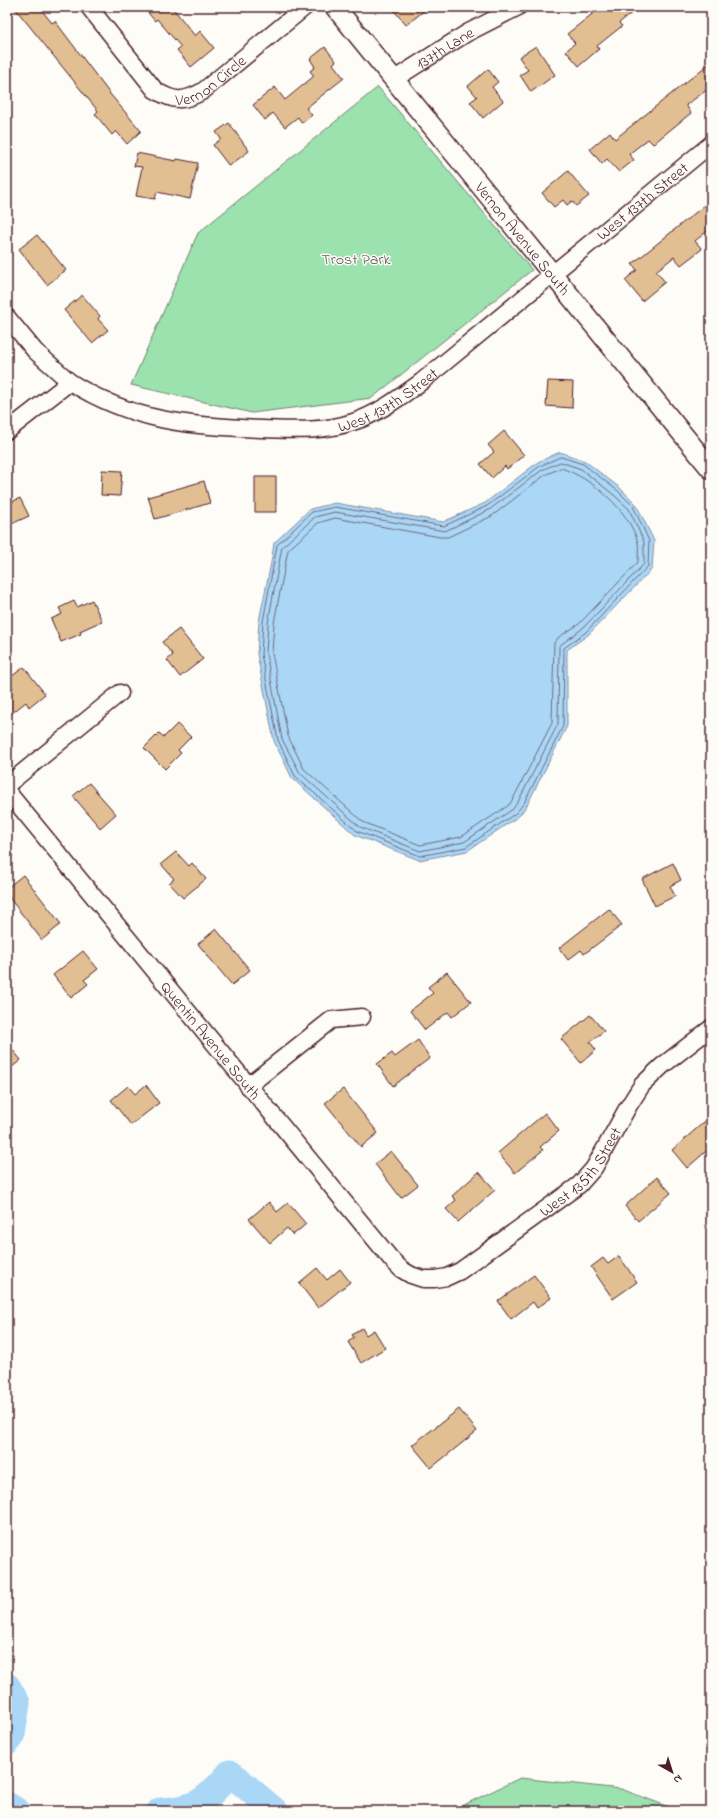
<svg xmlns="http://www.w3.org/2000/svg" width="718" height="1818" viewBox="0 0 718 1818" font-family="'Indie Flower',sans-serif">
<rect width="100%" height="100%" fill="#fdfcf7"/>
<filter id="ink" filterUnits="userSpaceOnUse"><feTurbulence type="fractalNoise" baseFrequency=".025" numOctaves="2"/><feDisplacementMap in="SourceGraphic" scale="8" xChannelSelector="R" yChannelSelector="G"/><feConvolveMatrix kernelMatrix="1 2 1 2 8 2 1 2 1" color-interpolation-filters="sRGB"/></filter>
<g filter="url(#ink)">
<path fill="#9be2af" stroke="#72806d" d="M 378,87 L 532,270 L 372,398 L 252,413 L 131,385 L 198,233 Z
M 520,1778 L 621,1789 L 680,1811 L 451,1811 Z"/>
<path fill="#aad7f6" stroke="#848da5" d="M 560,452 L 585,461 L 620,488 L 636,504 L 654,541 L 652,569 L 588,635 L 567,650 L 567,726 L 527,805 L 519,816 L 467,851 L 419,860 L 355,835 L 292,778 L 274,741 L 257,654 L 259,621 L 271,563 L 274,543 L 310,509 L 335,503 L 443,522 L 485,503 L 538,462 Z"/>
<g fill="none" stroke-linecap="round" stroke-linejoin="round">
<path stroke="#70697c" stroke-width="1" d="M 561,457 L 583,464 L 618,491 L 633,506 L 649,541 L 648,566 L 586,632 L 564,648 L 563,726 L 524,803 L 516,813 L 466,847 L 420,856 L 357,831 L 295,776 L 278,740 L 261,654 L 263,622 L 277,545 L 312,512 L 335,507 L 444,526 L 487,506 L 540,466 Z
M 561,462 L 581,469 L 614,495 L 629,509 L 644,542 L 644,564 L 583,628 L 559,646 L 558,724 L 519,800 L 513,809 L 464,842 L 420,851 L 360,827 L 300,773 L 282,739 L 266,653 L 268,623 L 282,547 L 315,517 L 335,512 L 445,531 L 489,510 L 542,470 Z
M 561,468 C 592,478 630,511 638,543 C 639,549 638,556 638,562 L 579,624 L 559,637 L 554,643 L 552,723 L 514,797 L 509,805 L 461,837 L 420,845 L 363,822 L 304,769 L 288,736 L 272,653 L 274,623 L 288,550 L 318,523 L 335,518 L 440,537 L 448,537 L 492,516 L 545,475 Z"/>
<path stroke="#aad7f6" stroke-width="27" d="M 7,1686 L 17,1703 L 12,1734 L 7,1742
M 7,1805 L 17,1811
M 160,1811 C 198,1810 206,1800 230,1773 L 275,1811"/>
</g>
<path fill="#e2be93" stroke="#4a1f2b" d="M 14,7 L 39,7 L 52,23 L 55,21 L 110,94 L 141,131 L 127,144 L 116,131 L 112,135 L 95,114 L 98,111 Z
M 143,7 L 172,7 L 195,36 L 200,31 L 214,48 L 191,67 L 177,50 L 181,47 L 157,19 L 155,21 Z
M 391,7 L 429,7 L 406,25 Z
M 601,7 L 639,7 L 619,23 L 622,26 L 597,46 L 599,49 L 579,66 L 566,51 L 575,43 L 567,34 Z
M 536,46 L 555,75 L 531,92 L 520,75 L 528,70 L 519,57 Z
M 325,47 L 336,61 L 333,64 L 344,78 L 306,108 L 312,115 L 302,123 L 298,117 L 285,127 L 273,113 L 265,120 L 253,105 L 275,87 L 285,100 L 314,76 L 310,71 L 315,67 L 310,59 Z
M 711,62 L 711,87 L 686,105 L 691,113 L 653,144 L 648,139 L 629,154 L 634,160 L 619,172 L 607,159 L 602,164 L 590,149 L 610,132 L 615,139 Z
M 488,69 L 498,82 L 492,87 L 503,101 L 483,118 L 470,102 L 477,97 L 468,86 Z
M 229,123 L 249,151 L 229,166 L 213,145 L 221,139 L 216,132 Z
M 137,153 L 176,161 L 177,159 L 198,163 L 190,199 L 157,192 L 155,199 L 136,196 L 142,167 L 134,166 Z
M 568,171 L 589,196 L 576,206 L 572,201 L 567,205 L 563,200 L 554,207 L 542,193 Z
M 711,200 L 711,228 L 695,241 L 702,249 L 681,265 L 674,257 L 656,271 L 665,282 L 642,301 L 625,280 L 637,270 L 632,264 Z
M 37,235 L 66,270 L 47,285 L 19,249 Z
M 82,295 L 100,316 L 98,319 L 108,330 L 92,343 L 64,310 Z
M 548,381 L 573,382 L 572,408 L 546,406 Z
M 504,431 L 524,455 L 507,469 L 505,466 L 492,478 L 480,464 L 494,452 L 488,445 Z
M 102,470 L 122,471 L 120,496 L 101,495 Z
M 255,477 L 276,477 L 276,512 L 255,512 Z
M 204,481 L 210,503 L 155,519 L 148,497 Z
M 20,498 L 29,516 L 7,526 L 7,504 Z
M 92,600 L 102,621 L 80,631 L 81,634 L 61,642 L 51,619 L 62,614 L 59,608 L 74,601 L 77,607 Z
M 179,629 L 203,659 L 180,677 L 167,660 L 173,655 L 162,642 Z
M 24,667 L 45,694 L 29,707 L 26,702 L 7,717 L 7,692 L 13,688 L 7,680 Z
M 177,724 L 191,737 L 178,750 L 181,753 L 165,769 L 144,748 L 159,733 L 164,737 Z
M 89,783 L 116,814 L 100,828 L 73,796 Z
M 176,852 L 189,866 L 192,863 L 206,879 L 183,898 L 169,883 L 174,879 L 161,864 Z
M 673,863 L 681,880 L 670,886 L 675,896 L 655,906 L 642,879 Z
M 23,875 L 61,924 L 42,940 L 7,895 L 7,888 Z
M 609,909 L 622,925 L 584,954 L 581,950 L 568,960 L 559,948 Z
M 216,929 L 250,970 L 232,985 L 198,944 Z
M 83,951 L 98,969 L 84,980 L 88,984 L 71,998 L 53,975 Z
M 447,972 L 471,1002 L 452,1017 L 448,1012 L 425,1030 L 410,1011 L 433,993 L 428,987 Z
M 590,1015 L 604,1031 L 590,1042 L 596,1050 L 581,1063 L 561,1039 Z
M 418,1040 L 430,1058 L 393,1086 L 377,1064 L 392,1053 L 395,1057 Z
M 7,1043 L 21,1060 L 7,1071 Z
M 146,1085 L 159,1103 L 131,1125 L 111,1100 L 128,1086 L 135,1094 Z
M 343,1089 L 378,1133 L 361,1147 L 325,1103 Z
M 545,1113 L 559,1131 L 540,1147 L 543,1150 L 515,1173 L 498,1153 Z
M 711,1116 L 711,1147 L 687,1168 L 672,1150 Z
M 391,1151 L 418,1185 L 401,1198 L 375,1164 Z
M 479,1172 L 495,1190 L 458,1222 L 446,1209 L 456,1200 L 452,1196 Z
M 657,1177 L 671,1193 L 638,1221 L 625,1206 Z
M 269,1202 L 277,1212 L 288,1203 L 306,1224 L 293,1235 L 287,1228 L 270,1243 L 249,1219 Z
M 619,1256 L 637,1282 L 613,1299 L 591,1267 L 603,1258 L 608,1264 Z
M 317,1268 L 327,1280 L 340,1269 L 350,1282 L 318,1308 L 299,1283 Z
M 534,1275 L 551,1298 L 537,1308 L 533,1302 L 511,1319 L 498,1301 Z
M 362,1328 L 366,1335 L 374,1330 L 385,1348 L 361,1363 L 348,1342 L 354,1338 L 352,1335 Z
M 459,1409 L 477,1431 L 431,1468 L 412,1445 Z"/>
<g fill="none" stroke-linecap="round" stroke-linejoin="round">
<g stroke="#4a1f2b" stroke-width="19">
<g id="minor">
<path id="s1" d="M 89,7 L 155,90 C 174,102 184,102 203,91 L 305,7"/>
<path id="s2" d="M 393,80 L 467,33 L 518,7"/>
<path d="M 7,317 L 35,351 L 70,382"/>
<path id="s3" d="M 7,431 L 70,382 C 134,422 189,426 262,429 C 293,430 324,432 353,422 C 378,414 400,397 421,382 L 711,144"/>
<path d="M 7,785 L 120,693"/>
<path id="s4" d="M 7,791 L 391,1259 L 401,1269 L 411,1275 L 423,1279 L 435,1279 L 447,1277 L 460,1271 L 579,1185 L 594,1168 L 628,1107 L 642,1085 L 662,1066 L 711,1028"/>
<path d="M 248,1086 L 331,1020 L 362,1017"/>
</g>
</g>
<g stroke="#4a1f2b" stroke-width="22">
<g id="tertiary">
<path id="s5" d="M 335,7 L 711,469"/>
</g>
</g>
<use href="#minor" stroke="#fdfcf7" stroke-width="16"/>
<use href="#tertiary" stroke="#fdfcf7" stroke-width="19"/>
</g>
</g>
<g text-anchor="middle" stroke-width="3" stroke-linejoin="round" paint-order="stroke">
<g font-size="16" fill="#4a1f2b" stroke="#fdfcf7">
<text dy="6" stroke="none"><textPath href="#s2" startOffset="61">137th Lane</textPath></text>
<text dy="6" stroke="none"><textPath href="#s1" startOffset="169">Vernon Circle</textPath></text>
<text dy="6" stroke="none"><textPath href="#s3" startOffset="737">West 137th Street</textPath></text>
<text dy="6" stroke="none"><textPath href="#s5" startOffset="298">Vernon Avenue South</textPath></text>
<text dy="6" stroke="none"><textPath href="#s3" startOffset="413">West 137th Street</textPath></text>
<text dy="6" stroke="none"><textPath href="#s4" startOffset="322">Quentin Avenue South</textPath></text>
<text dy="6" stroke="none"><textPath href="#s4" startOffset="840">West 135th Street</textPath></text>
</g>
<g font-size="16" fill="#625a53" stroke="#fdfcf7">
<text x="356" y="264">Trost Park</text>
</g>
</g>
<rect width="718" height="1818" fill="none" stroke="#fdfcf7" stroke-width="24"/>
<rect x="12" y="12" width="694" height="1794" fill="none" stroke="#4a1f2b" stroke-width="1.5" filter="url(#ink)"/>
<g transform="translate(672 1772) rotate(141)" stroke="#fdfcf7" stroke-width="3" paint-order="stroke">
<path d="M0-3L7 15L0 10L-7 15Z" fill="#4a1f2b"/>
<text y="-6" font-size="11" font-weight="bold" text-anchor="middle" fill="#4a1f2b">N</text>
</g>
</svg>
